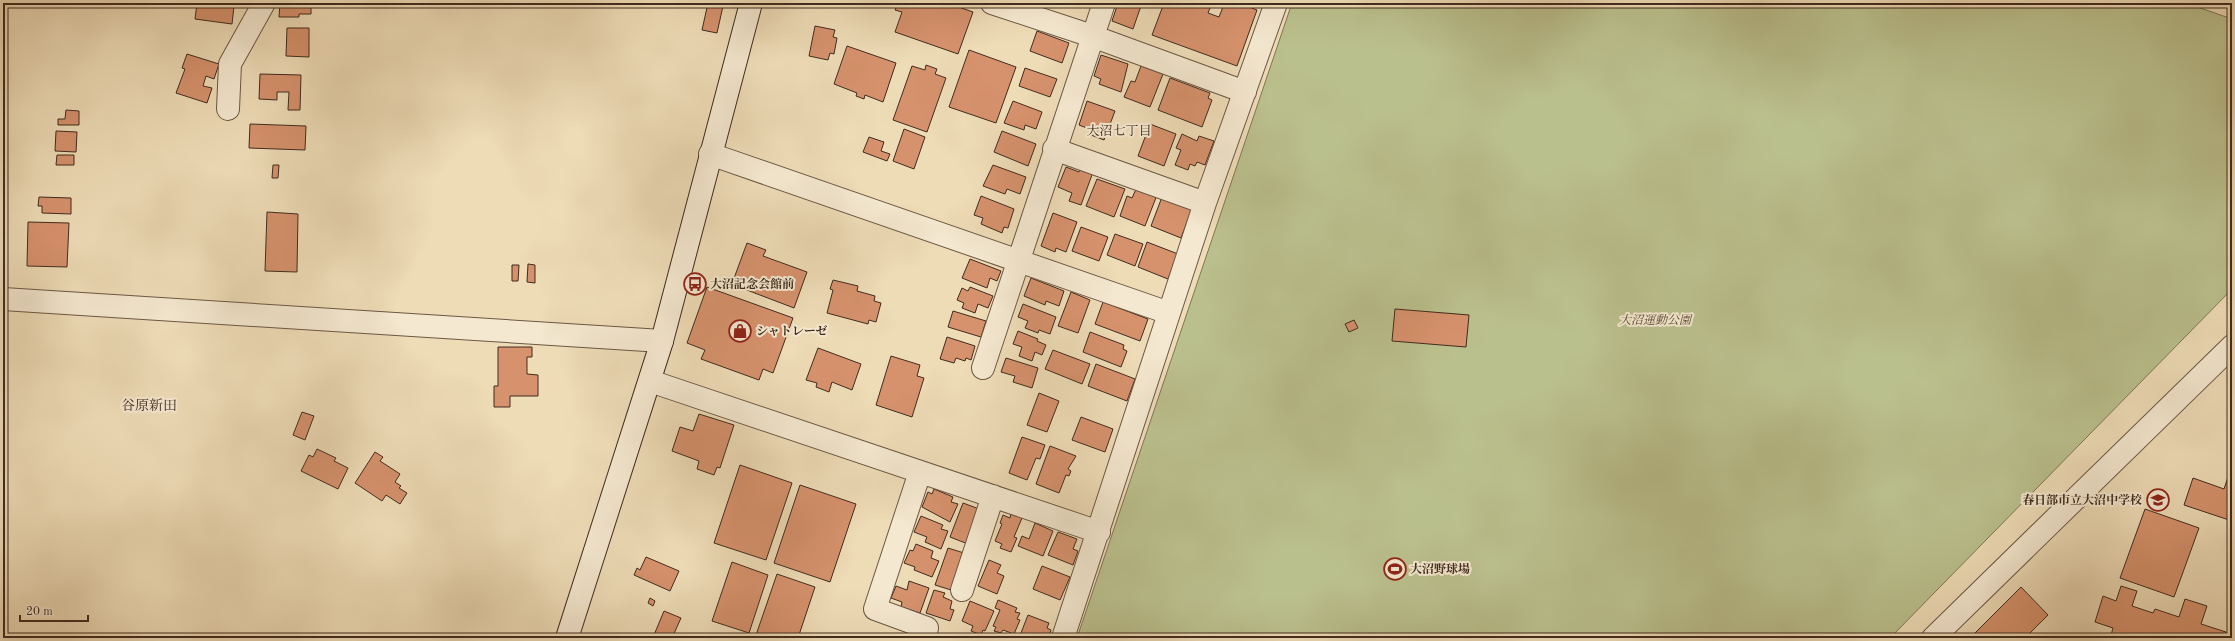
<svg xmlns="http://www.w3.org/2000/svg" width="2235" height="641" viewBox="0 0 2235 641" font-family="'Old Standard TT','Noto Serif JP',serif">
<rect width="100%" height="100%" fill="#eedcb7"/>
<filter id="stains"><feTurbulence type="fractalNoise" baseFrequency=".005" numOctaves="4"/><feColorMatrix values="0 0 0 0 .2 0 0 0 0 .09 0 0 0 0 .02 0 0 0 .5 -.17"/></filter>
<radialGradient id="worn" r=".72"><stop offset=".6" stop-color="#630" stop-opacity="0"/><stop offset="1" stop-color="#630" stop-opacity=".3"/></radialGradient>
<path fill="#bac08d" stroke="#7e7656" d="M 1292,3 L 2186,3 L 2232,19 L 2232,289 L 1890,638 L 1077,638 Z"/>
<path fill="#d6926d" stroke="#412b1e" d="M 197,3 L 226,3 L 226,5 L 234,6 L 232,24 L 195,19 Z
M 280,3 L 311,3 L 311,14 L 299,14 L 299,17 L 279,17 Z
M 644,3 L 671,3 L 671,6 L 644,5 Z
M 708,3 L 723,6 L 717,33 L 702,30 Z
M 898,3 L 947,3 L 973,12 L 958,54 L 895,32 L 902,12 L 895,10 Z
M 1118,3 L 1142,3 L 1133,29 L 1112,21 Z
M 1164,3 L 1212,3 L 1208,13 L 1219,17 L 1224,4 L 1233,7 L 1234,3 L 1239,3 L 1257,10 L 1237,66 L 1152,35 Z
M 815,26 L 835,30 L 833,37 L 837,38 L 834,54 L 830,53 L 828,60 L 809,56 Z
M 287,28 L 309,28 L 309,57 L 286,56 Z
M 1037,31 L 1069,43 L 1062,63 L 1030,51 Z
M 847,46 L 896,63 L 883,102 L 865,95 L 864,99 L 856,96 L 857,93 L 834,84 Z
M 969,50 L 1016,67 L 996,123 L 949,107 Z
M 187,54 L 219,64 L 214,79 L 206,76 L 203,86 L 212,88 L 207,103 L 176,93 L 185,69 L 182,68 Z
M 1101,55 L 1128,64 L 1121,92 L 1099,84 L 1101,79 L 1094,76 Z
M 926,65 L 937,69 L 935,74 L 946,78 L 927,132 L 893,120 L 912,66 L 925,70 Z
M 1141,66 L 1163,74 L 1150,107 L 1124,97 L 1131,81 L 1135,82 Z
M 1025,68 L 1057,79 L 1050,97 L 1019,86 Z
M 260,74 L 301,75 L 300,110 L 288,110 L 289,92 L 277,92 L 277,100 L 259,99 Z
M 1170,78 L 1210,93 L 1208,98 L 1212,100 L 1202,127 L 1158,110 Z
M 1013,101 L 1042,112 L 1036,129 L 1025,125 L 1024,130 L 1004,123 Z
M 1087,101 L 1115,111 L 1104,140 L 1091,135 L 1092,130 L 1079,125 Z
M 66,110 L 79,111 L 79,125 L 58,125 L 58,119 L 65,119 Z
M 250,124 L 306,126 L 305,150 L 249,148 Z
M 1150,124 L 1176,134 L 1164,166 L 1138,156 Z
M 904,129 L 925,137 L 914,169 L 893,161 Z
M 56,131 L 77,132 L 76,152 L 55,151 Z
M 1002,131 L 1036,144 L 1028,166 L 994,152 Z
M 1182,134 L 1197,141 L 1199,136 L 1214,141 L 1205,165 L 1197,162 L 1195,166 L 1190,164 L 1188,170 L 1175,165 L 1181,150 L 1176,148 Z
M 869,137 L 884,142 L 881,151 L 890,154 L 887,161 L 863,152 Z
M 57,155 L 74,155 L 74,165 L 56,165 Z
M 273,165 L 279,165 L 278,178 L 272,178 Z
M 993,165 L 1026,177 L 1020,194 L 1007,189 L 1005,194 L 983,186 Z
M 1066,167 L 1079,172 L 1081,167 L 1093,172 L 1081,205 L 1069,201 L 1072,193 L 1058,187 Z
M 1097,179 L 1125,189 L 1114,217 L 1086,206 Z
M 1137,187 L 1157,195 L 1145,226 L 1120,216 L 1127,196 L 1132,198 Z
M 981,196 L 1014,209 L 1008,228 L 1004,227 L 1002,233 L 981,224 L 983,218 L 974,215 Z
M 39,197 L 71,198 L 71,214 L 42,213 L 42,206 L 38,206 Z
M 1162,197 L 1192,209 L 1181,238 L 1151,226 Z
M 267,212 L 298,214 L 297,272 L 265,271 Z
M 1053,213 L 1077,222 L 1066,252 L 1056,248 L 1055,252 L 1041,246 Z
M 28,222 L 69,223 L 67,267 L 27,266 Z
M 1081,227 L 1108,237 L 1099,261 L 1072,251 Z
M 1115,234 L 1143,244 L 1135,266 L 1107,255 Z
M 1147,242 L 1178,254 L 1168,279 L 1138,267 Z
M 747,243 L 766,250 L 763,256 L 807,272 L 794,308 L 739,287 L 740,284 L 733,281 Z
M 970,259 L 1001,271 L 997,281 L 990,278 L 987,288 L 962,278 Z
M 528,264 L 535,265 L 535,283 L 527,282 Z
M 512,265 L 519,265 L 518,281 L 512,281 Z
M 1031,278 L 1064,291 L 1059,306 L 1046,301 L 1045,305 L 1024,296 Z
M 833,280 L 858,286 L 857,291 L 875,296 L 874,301 L 881,303 L 876,322 L 869,320 L 868,324 L 827,313 L 833,290 L 830,289 Z
M 707,287 L 793,318 L 773,373 L 763,369 L 759,380 L 701,359 L 705,350 L 687,343 Z
M 970,287 L 993,296 L 988,308 L 978,304 L 975,313 L 962,308 L 964,303 L 957,300 L 962,288 L 968,291 Z
M 1071,292 L 1090,300 L 1078,333 L 1058,326 Z
M 1103,302 L 1148,319 L 1140,341 L 1095,324 Z
M 1023,304 L 1056,317 L 1050,334 L 1039,330 L 1038,333 L 1025,328 L 1028,321 L 1018,317 Z
M 1395,309 L 1469,315 L 1466,347 L 1392,341 Z
M 953,311 L 986,321 L 981,337 L 948,327 Z
M 1354,320 L 1358,328 L 1349,332 L 1345,324 Z
M 1018,331 L 1038,339 L 1037,341 L 1046,345 L 1042,355 L 1035,352 L 1032,361 L 1019,356 L 1022,347 L 1013,344 Z
M 1090,332 L 1124,345 L 1123,349 L 1127,351 L 1121,367 L 1083,352 Z
M 947,337 L 975,346 L 971,360 L 966,358 L 965,361 L 956,358 L 954,363 L 940,359 Z
M 498,347 L 532,347 L 532,357 L 527,357 L 527,374 L 538,375 L 538,396 L 510,396 L 510,407 L 494,407 L 494,386 L 498,386 Z
M 818,348 L 861,364 L 852,390 L 832,382 L 829,392 L 816,387 L 817,383 L 806,380 Z
M 1053,350 L 1090,364 L 1082,384 L 1045,369 Z
M 891,356 L 920,365 L 917,376 L 924,378 L 912,417 L 876,405 Z
M 1006,358 L 1038,368 L 1032,388 L 1013,382 L 1015,376 L 1001,372 Z
M 1096,364 L 1135,379 L 1127,401 L 1088,386 Z
M 1039,393 L 1059,401 L 1047,432 L 1027,425 Z
M 302,412 L 314,416 L 305,440 L 293,435 Z
M 699,414 L 734,425 L 720,468 L 717,467 L 714,475 L 697,469 L 699,461 L 672,451 L 680,427 L 693,431 Z
M 1081,417 L 1113,429 L 1105,452 L 1072,440 Z
M 1022,437 L 1045,445 L 1040,459 L 1036,458 L 1027,480 L 1009,473 Z
M 1050,446 L 1076,456 L 1068,469 L 1071,471 L 1069,476 L 1066,475 L 1059,493 L 1036,484 Z
M 317,449 L 336,458 L 334,461 L 348,468 L 338,489 L 301,471 L 309,455 L 313,457 Z
M 375,452 L 383,457 L 380,461 L 400,474 L 395,482 L 401,486 L 399,488 L 407,493 L 400,504 L 386,495 L 382,501 L 355,483 Z
M 740,465 L 792,483 L 766,560 L 714,543 Z
M 2230,471 L 2232,471 L 2232,521 L 2184,505 L 2193,478 L 2224,489 Z
M 800,485 L 856,504 L 830,582 L 774,563 Z
M 934,489 L 953,497 L 951,502 L 958,504 L 950,522 L 922,507 L 928,492 L 932,494 Z
M 963,503 L 982,510 L 968,544 L 950,537 Z
M 2145,509 L 2199,528 L 2174,597 L 2120,578 Z
M 1011,513 L 1022,518 L 1014,537 L 1017,538 L 1011,552 L 1000,548 L 1002,544 L 995,541 L 1002,524 L 1000,523 L 1003,515 L 1010,518 Z
M 921,516 L 943,525 L 941,529 L 948,531 L 941,549 L 925,542 L 927,537 L 914,532 Z
M 1035,523 L 1053,531 L 1043,556 L 1018,546 L 1022,536 L 1029,539 Z
M 1058,532 L 1077,539 L 1073,549 L 1078,551 L 1073,565 L 1048,555 Z
M 916,544 L 933,551 L 931,558 L 939,561 L 932,577 L 914,570 L 915,567 L 904,563 L 910,550 L 913,551 Z
M 948,548 L 964,553 L 951,590 L 935,585 Z
M 646,557 L 679,571 L 670,591 L 634,575 L 637,568 L 640,570 Z
M 989,560 L 1001,565 L 997,573 L 1004,576 L 997,594 L 978,586 Z
M 732,562 L 768,575 L 749,633 L 712,621 Z
M 1042,566 L 1070,577 L 1060,600 L 1033,589 Z
M 777,574 L 815,587 L 798,638 L 755,638 Z
M 909,581 L 929,588 L 920,613 L 901,607 L 902,602 L 891,598 L 896,586 L 907,590 Z
M 2121,586 L 2137,591 L 2132,606 L 2153,613 L 2155,609 L 2179,617 L 2185,599 L 2207,606 L 2201,624 L 2226,632 L 2224,638 L 2121,638 L 2111,635 L 2113,628 L 2095,622 L 2103,596 L 2116,601 Z
M 2021,587 L 2048,615 L 2025,638 L 1970,638 Z
M 934,590 L 945,593 L 943,597 L 952,601 L 950,609 L 954,610 L 950,621 L 926,613 Z
M 650,598 L 655,601 L 653,606 L 648,603 Z
M 998,600 L 1017,608 L 1015,612 L 1020,613 L 1017,619 L 1020,620 L 1014,634 L 1003,630 L 1001,633 L 994,631 L 996,627 L 993,626 L 1000,610 L 995,608 Z
M 970,601 L 994,611 L 985,631 L 983,630 L 981,635 L 971,631 L 973,626 L 962,621 Z
M 664,611 L 681,618 L 672,638 L 659,638 L 654,635 Z
M 1028,615 L 1049,623 L 1047,628 L 1051,630 L 1048,638 L 1019,638 Z"/>
<g fill="none" stroke-linecap="round" stroke-linejoin="round">
<g stroke="#6c5744" stroke-width="24">
<path id="street" d="M 992,3 L 1092,36 L 1245,92
M 228,109 L 230,64 L 264,3
M 1054,149 L 1205,203
M 710,154 L 1169,313
M 3,299 L 662,341
M 983,368 L 1104,3
M 650,381 L 1099,532
M 920,472 L 875,609 L 927,628 L 924,638
M 962,590 L 993,496
M 1063,638 L 1205,203 L 1276,3
M 1933,638 L 2232,346"/>
</g>
<g stroke="#412b1e" stroke-width="24">
<path id="secondary" d="M 567,638 L 662,341 L 751,3"/>
</g>
<use href="#street" stroke="#f4e8d0" stroke-width="22"/>
<use href="#secondary" stroke="#f4e8d0" stroke-width="22"/>
</g>
<defs>
<g id="bus-ring" transform="scale(1.15)"><circle r="9.5" fill="#f4e8d0" stroke="#8f2418" stroke-width="1.5"/><path d="M-5-6H5V4H4V6H2V4H-2V6H-4V4H-5ZM-3.5-4V0h7V-4ZM-3.5 1.2v1.5H-2V1.2ZM2 1.2v1.5H3.5V1.2Z" fill="#8f2418"/></g>
<g id="shop-ring" transform="scale(1.15)"><circle r="9.5" fill="#f4e8d0" stroke="#8f2418" stroke-width="1.5"/><path d="M-5-2.5h2.3a2.7 3.5 0 0 1 5.4 0H5L5.5 6h-11ZM-1.5-2.5h3a1.5 2.3 0 0 0-3 0Z" fill="#8f2418"/></g>
<g id="school-ring" transform="scale(1.15)"><circle r="9.5" fill="#f4e8d0" stroke="#8f2418" stroke-width="1.5"/><path d="M0-5L7-2L0 1L-7-2ZM-4 1L0 2.5L4 1V4Q0 6-4 4Z" fill="#8f2418"/></g>
<g id="stadium-ring" transform="scale(1.15)"><circle r="9.5" fill="#f4e8d0" stroke="#8f2418" stroke-width="1.5"/><path d="M0-5a6.5 5 0 1 0 0 10a6.5 5 0 1 0 0-10ZM-3.5-1.8h7v3.6h-7Z" fill="#8f2418"/></g>
</defs>
<g fill-rule="evenodd">
<use href="#bus-ring" x="695" y="284"/>
<use href="#shop-ring" x="740" y="331"/>
<use href="#school-ring" x="2158" y="500"/>
<use href="#stadium-ring" x="1395" y="569"/>
</g>
<g text-anchor="middle" stroke-width="4" stroke-linejoin="round" paint-order="stroke">
<g font-size="12" font-weight="bold" fill="#412b1e" stroke="#f4e8d0" text-anchor="start">
<text x="710" y="288">大沼記念会館前</text>
<text x="756" y="335">シャトレーゼ</text>
<text x="2142" y="504" text-anchor="end">春日部市立大沼中学校</text>
<text x="1410" y="573">大沼野球場</text>
</g>
<g font-size="12" font-style="italic" fill="#594934" stroke="#f4e8d0">
<text x="1655" y="324">大沼運動公園</text>
</g>
<g font-size="13" fill="#412b1e" stroke="#f4e8d0">
<text x="1119" y="135">大沼七丁目</text>
</g>
<g font-size="14" fill="#412b1e" stroke="#f4e8d0">
<text x="149" y="410">谷原新田</text>
</g>
</g>
<rect width="2235" height="641" fill="none" stroke="#eedcb7" stroke-width="16"/>
<rect x="4" y="4" width="2227" height="633" fill="none" stroke="#412b1e" stroke-width="2"/>
<rect x="8" y="8" width="2219" height="625" fill="none" stroke="#412b1e"/>
<path d="M20 615v6h68v-6" fill="none" stroke="#412b1e" stroke-width="2"/>
<text x="26" y="615" font-size="12" fill="#412b1e" stroke="#f4e8d0" stroke-width="3" paint-order="stroke">20 m</text>
<rect width="100%" height="100%" filter="url(#stains)"/>
<rect width="100%" height="100%" fill="url(#worn)"/>
</svg>
